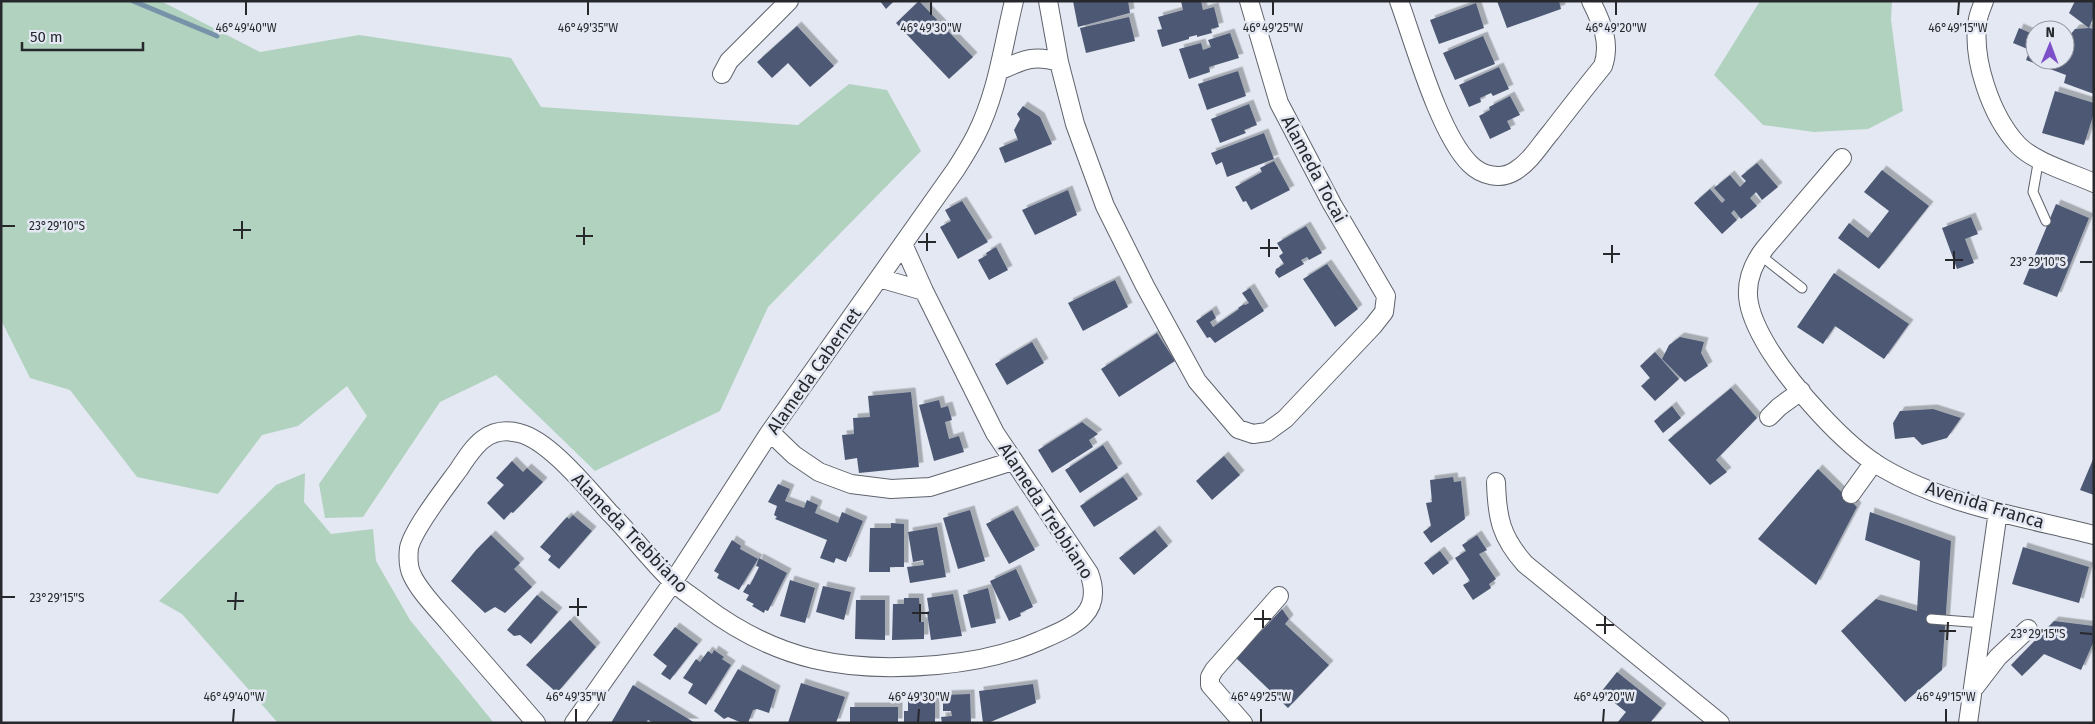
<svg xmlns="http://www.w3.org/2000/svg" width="2095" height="724" viewBox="0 0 2095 724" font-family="'Fira Sans',sans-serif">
<defs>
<filter id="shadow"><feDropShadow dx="4.5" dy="-4.5" stdDeviation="0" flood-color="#0004"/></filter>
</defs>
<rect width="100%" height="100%" fill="#e3e8f2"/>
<path fill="#b2d2c0" d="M 1,1 L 161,1 L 260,52 L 359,35 L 511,58 L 541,107 L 798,125 L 849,84 L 887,90 L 921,151 L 768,307 L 720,411 L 595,471 L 496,375 L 440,402 L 363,517 L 325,518 L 319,484 L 367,416 L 347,386 L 298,426 L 262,435 L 218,494 L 137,477 L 70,390 L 30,378 L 1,320 Z
M 1760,1 L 1892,1 L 1891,20 L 1903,111 L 1868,129 L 1814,132 L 1763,125 L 1714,75 Z
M 305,473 L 304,502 L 331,534 L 373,529 L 376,561 L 410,620 L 494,723 L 278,723 L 182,614 L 159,601 L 276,485 Z"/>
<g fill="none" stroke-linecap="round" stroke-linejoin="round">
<path stroke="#7793a9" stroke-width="5" d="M 133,1 L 217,36"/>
</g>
<path fill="#4e5974" filter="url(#shadow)" d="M 880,1 L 894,1 L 886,9 Z
M 919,1 L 973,57 L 949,79 L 896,23 Z
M 1073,1 L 1128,1 L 1130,13 L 1078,27 Z
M 1181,1 L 1201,1 L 1203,10 L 1214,7 L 1219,27 L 1211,29 L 1212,33 L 1197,37 L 1197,35 L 1189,37 L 1189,39 L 1162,47 L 1157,30 L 1162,29 L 1158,17 L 1183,10 Z
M 1497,1 L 1559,1 L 1561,9 L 1507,28 Z
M 2075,1 L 2094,1 L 2094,16 L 2089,28 L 2069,13 Z
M 1476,3 L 1484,28 L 1439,44 L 1430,20 Z
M 1129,17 L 1135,41 L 1086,53 L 1080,28 Z
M 797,26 L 834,66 L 810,87 L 788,63 L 772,78 L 757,62 Z
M 2019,28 L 2035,35 L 2035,60 L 2065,60 L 2065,41 L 2075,29 L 2089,28 L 2094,29 L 2094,94 L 2064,83 L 2066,75 L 2026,60 L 2030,50 L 2013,43 Z
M 1230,33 L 1239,58 L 1209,67 L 1210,72 L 1189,79 L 1179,49 L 1201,43 L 1203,50 L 1211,47 L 1208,40 Z
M 1483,36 L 1495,64 L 1455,80 L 1443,53 Z
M 1499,67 L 1509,89 L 1493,96 L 1491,93 L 1480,98 L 1481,102 L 1469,107 L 1459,85 Z
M 1238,71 L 1246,96 L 1207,110 L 1198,84 Z
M 2055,91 L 2094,103 L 2094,113 L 2084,145 L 2042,133 Z
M 1510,96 L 1520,115 L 1507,121 L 1511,129 L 1490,139 L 1479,116 L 1490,110 L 1489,107 Z
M 1249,104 L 1257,125 L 1244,130 L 1246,133 L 1220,143 L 1211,119 Z
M 1023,106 L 1040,117 L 1052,144 L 1005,163 L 999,148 L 1018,140 L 1014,130 L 1020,119 L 1017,114 Z
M 1264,133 L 1274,159 L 1227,177 L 1222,162 L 1216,165 L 1211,153 Z
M 1274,161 L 1290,190 L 1251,210 L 1246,201 L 1243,202 L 1235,187 L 1262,172 L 1260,168 Z
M 1757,163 L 1778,187 L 1762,200 L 1756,192 L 1750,198 L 1757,206 L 1741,219 L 1734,210 L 1731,213 L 1737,220 L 1722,234 L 1694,203 L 1710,189 L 1722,203 L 1725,200 L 1714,188 L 1730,175 L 1740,187 L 1746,181 L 1741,176 Z
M 1882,170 L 1929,206 L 1879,269 L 1838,238 L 1849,223 L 1868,238 L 1889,211 L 1864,192 Z
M 1068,190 L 1077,215 L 1035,235 L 1022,210 Z
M 962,201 L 988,242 L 958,259 L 940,227 L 951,221 L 945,210 Z
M 2056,204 L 2089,218 L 2057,297 L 2023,284 Z
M 1971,217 L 1978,234 L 1965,239 L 1974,263 L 1957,269 L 1942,228 Z
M 1306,226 L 1322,253 L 1309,260 L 1307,257 L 1301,260 L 1304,264 L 1279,278 L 1275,273 L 1276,269 L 1284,264 L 1279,256 L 1283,253 L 1277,243 Z
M 996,247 L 1008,270 L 989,280 L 978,260 L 987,255 L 986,253 Z
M 1327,264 L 1358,309 L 1335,327 L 1303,279 Z
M 1834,273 L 1909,324 L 1884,359 L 1835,326 L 1823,344 L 1797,327 Z
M 1115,280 L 1128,307 L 1083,331 L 1068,303 Z
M 1250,288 L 1264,311 L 1215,343 L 1210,337 L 1207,338 L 1196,321 L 1212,310 L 1216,318 L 1210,322 L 1213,327 L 1239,309 L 1238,308 L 1244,304 L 1245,305 L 1249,303 L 1242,293 Z
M 1157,333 L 1175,361 L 1119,397 L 1101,369 Z
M 1680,337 L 1704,342 L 1701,353 L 1708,366 L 1685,382 L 1662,359 L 1669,345 Z
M 1032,342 L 1044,363 L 1007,385 L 995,364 Z
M 1655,352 L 1679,379 L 1655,401 L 1641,386 L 1650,378 L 1640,366 Z
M 1731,388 L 1757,418 L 1716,460 L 1727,472 L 1710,485 L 1668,440 Z
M 911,392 L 919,467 L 859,473 L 857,458 L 845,460 L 842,435 L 854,434 L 853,418 L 870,417 L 868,396 Z
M 939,400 L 941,408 L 948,406 L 952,420 L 945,422 L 949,439 L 959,436 L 964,452 L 934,461 L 919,405 Z
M 1672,406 L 1681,418 L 1663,433 L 1654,421 Z
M 1933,409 L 1961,418 L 1947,438 L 1922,445 L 1914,437 L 1895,439 L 1893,423 L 1900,411 Z
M 1082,422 L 1098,434 L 1089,440 L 1093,447 L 1052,473 L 1038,450 Z
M 1103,445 L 1118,468 L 1080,493 L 1065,470 Z
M 1224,456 L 1240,475 L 1212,500 L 1196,481 Z
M 2094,457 L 2094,495 L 2080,490 Z
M 512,461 L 523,472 L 527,468 L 543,482 L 513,513 L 511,512 L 504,520 L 487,503 L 504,485 L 496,478 Z
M 1818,469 L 1857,507 L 1816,585 L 1758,539 Z
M 1123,477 L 1138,499 L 1094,527 L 1080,506 Z
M 1453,477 L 1454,482 L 1461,481 L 1465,519 L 1431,543 L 1423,532 L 1431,526 L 1426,503 L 1432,502 L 1430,480 Z
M 778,484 L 790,489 L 785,501 L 804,508 L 807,500 L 818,505 L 815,513 L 838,523 L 842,512 L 863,521 L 846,562 L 836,558 L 834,563 L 820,558 L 827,540 L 775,519 L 777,517 L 774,515 L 777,506 L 768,502 Z
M 970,510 L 985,561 L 958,569 L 943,518 Z
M 1013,510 L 1035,550 L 1009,564 L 986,524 Z
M 1870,512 L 1951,541 L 1942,670 L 1905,702 L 1841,631 L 1876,599 L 1917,611 L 1920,561 L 1865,540 Z
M 573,515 L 592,531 L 559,569 L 548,560 L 551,556 L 540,547 L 564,520 L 567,517 L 569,519 Z
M 891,523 L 904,524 L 904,567 L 890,567 L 890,572 L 869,572 L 870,528 L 891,528 Z
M 937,527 L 946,577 L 910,583 L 907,567 L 924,565 L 923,560 L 913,562 L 908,532 Z
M 1155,530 L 1168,546 L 1134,575 L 1119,558 Z
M 491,535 L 520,563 L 514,569 L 532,587 L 505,613 L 495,607 L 485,613 L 451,581 L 476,550 Z
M 1477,535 L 1487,550 L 1479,554 L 1496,579 L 1489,584 L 1491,588 L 1473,600 L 1463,585 L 1470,581 L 1455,558 L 1466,551 L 1462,545 Z
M 732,540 L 741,546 L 740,549 L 758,559 L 739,590 L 717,578 L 719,574 L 714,571 Z
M 2023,547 L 2089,567 L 2079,603 L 2012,584 Z
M 1440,551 L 1449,563 L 1433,575 L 1424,563 Z
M 759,558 L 787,573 L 768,611 L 765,610 L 764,613 L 752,606 L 754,604 L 746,600 L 749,595 L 743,592 L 748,584 L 750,585 L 759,567 L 756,566 Z
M 1016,569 L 1033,607 L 1020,613 L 1021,616 L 1009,621 L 990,581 Z
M 790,580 L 815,588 L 805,623 L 780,616 Z
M 823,586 L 851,592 L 844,620 L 816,612 Z
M 988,588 L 996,623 L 971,628 L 963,595 Z
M 953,594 L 962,636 L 931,640 L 927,612 L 929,611 L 927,598 Z
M 537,595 L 558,612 L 531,644 L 520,635 L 514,636 L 507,630 Z
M 904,598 L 919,598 L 921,622 L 924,622 L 924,639 L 892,640 L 893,604 L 904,604 Z
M 856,600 L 885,600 L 885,640 L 855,639 Z
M 1282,609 L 1289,619 L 1285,624 L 1329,665 L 1288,708 L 1236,658 Z
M 570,620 L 596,647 L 557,693 L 526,665 Z
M 2054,621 L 2094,626 L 2094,641 L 2081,670 L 2044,654 L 2022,676 L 2011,665 Z
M 675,627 L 698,644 L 670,680 L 661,674 L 667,666 L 653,655 Z
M 714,650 L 724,657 L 722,659 L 731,665 L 706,705 L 688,693 L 693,684 L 683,678 L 696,659 L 700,662 L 708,651 L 712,654 Z
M 738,669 L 776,690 L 769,713 L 757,709 L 753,710 L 748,723 L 742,723 L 728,717 L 724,719 L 714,711 Z
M 1617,672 L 1662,708 L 1650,723 L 1617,723 L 1626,712 L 1601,692 Z
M 801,683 L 845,697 L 836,723 L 788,723 Z
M 1033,684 L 1036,703 L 988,723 L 983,723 L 979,691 Z
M 633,685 L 695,723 L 653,723 L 648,720 L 646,723 L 611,723 Z
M 970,694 L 971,723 L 942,723 L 941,717 L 952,716 L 951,711 L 943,711 L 943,695 Z
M 908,699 L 935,699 L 935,723 L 904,723 L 904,711 L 908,711 Z
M 850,707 L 898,707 L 898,723 L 850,723 Z"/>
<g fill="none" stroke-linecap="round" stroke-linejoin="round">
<g stroke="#5f636c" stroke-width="11">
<path id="service" d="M 2039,158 L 2033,192 L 2046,221
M 1760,255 L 1802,288
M 1931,619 L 1983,623"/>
</g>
<g stroke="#5f636c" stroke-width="20">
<path id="minor" d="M 1048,1 L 1059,62 L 1075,124 L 1105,206 L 1145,286 L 1197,381 L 1238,429 L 1253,434 L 1267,432 L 1285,419 L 1373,326 L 1384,312 L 1386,296 L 1332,204 L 1279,103 L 1249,1
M 1399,1 C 1415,45 1439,133 1470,164 C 1482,176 1501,180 1515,171 C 1531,161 1539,146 1551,132 C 1568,110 1585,88 1603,66 C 1611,43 1602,23 1591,1
M 1984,1 C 1982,7 1979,13 1978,19 C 1971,58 1991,116 2018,145 C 2034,162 2072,173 2094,183
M 999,71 C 1023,60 1033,54 1059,62
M 722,74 L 729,61 L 789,1
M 1842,158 L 1765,248 C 1737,284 1747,313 1769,349 C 1793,387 1843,444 1881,467 C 1945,505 2022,517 2094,535
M 879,278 L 924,291
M 1769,417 L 1779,407 L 1801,391
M 770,432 L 794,455 L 819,472 L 851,484 L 891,489 L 930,487 L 1013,461
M 1496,482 C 1497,518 1501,537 1525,564 L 1720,723
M 1851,494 L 1874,462
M 1975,687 L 1998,657 L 2028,629
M 536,723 C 507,690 478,656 449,623 C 438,610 419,591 412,575 C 408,567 408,557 409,548 C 413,529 446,487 459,469 C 474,446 488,425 519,433 C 549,440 588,489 609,512 C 631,534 650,560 672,581 C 681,590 693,597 703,605 C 777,661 846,673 937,665 C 971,662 1007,655 1039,641 C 1071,627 1105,615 1089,573 L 995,433 L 924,291 L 903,244
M 574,723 L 673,582 L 770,432 L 956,169 C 963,158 970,147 976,135 C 997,94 1003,46 1014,1
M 1243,723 L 1210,685 L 1210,677 L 1214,670 L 1279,596
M 1968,723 L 1998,511"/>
</g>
<use href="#service" stroke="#fff" stroke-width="9"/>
<use href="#minor" stroke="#fff" stroke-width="18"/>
</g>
<path fill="none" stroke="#26282c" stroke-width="2" d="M 246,15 L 246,2M 588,15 L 588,2M 931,15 L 931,2M 1273,15 L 1273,2M 1616,15 L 1616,2M 1958,15 L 1959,2M 2,226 L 15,226M 233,230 L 251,230M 576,236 L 593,236M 242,239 L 242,221M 918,242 L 936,242M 584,245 L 584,227M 1260,248 L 1278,248M 927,251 L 927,233M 1603,254 L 1620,254M 1269,257 L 1269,239M 1945,260 L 1963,260M 2080,262 L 2092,262M 1612,263 L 1612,245M 1954,269 L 1954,251M 2,597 L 15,597M 227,601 L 244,601M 569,607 L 587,607M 235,610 L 236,592M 912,613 L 929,613M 578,616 L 578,598M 1254,619 L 1271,619M 920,622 L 920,604M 1596,625 L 1614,625M 1263,628 L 1263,610M 1939,631 L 1956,631M 2080,633 L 2092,634M 1605,634 L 1605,616M 1947,640 L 1948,622M 233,722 L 234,709M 576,722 L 576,709M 918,722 L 919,709M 1261,722 L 1261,709M 1603,722 L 1604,709M 1946,722 L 1946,709"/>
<g text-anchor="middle" stroke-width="5" stroke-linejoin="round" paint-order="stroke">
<g font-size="18" fill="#26282c" stroke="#e3e8f2">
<text transform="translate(1314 169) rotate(62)" y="6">Alameda Tocai</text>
<text transform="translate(814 371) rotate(-55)" y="6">Alameda Cabernet</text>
<text transform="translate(1985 505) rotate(17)" y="6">Avenida Franca</text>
<text transform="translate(1046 511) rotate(57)" y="6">Alameda Trebbiano</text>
<text transform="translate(630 533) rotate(46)" y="6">Alameda Trebbiano</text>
</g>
</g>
<g font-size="12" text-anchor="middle" fill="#26282c" stroke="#e3e8f2" stroke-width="5" stroke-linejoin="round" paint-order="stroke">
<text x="246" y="32">46°49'40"W</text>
<text x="588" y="32">46°49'35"W</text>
<text x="931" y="32">46°49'30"W</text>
<text x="1273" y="32">46°49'25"W</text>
<text x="1616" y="32">46°49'20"W</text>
<text x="1958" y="32">46°49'15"W</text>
<text x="57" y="230">23°29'10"S</text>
<text x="2038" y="266">23°29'10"S</text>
<text x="57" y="602">23°29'15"S</text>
<text x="2038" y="638">23°29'15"S</text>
<text x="234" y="701">46°49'40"W</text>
<text x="576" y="701">46°49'35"W</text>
<text x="919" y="701">46°49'30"W</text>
<text x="1261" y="701">46°49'25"W</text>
<text x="1604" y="701">46°49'20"W</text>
<text x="1946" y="701">46°49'15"W</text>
</g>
<rect width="2095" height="724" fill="none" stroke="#26282c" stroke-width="5"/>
<g transform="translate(2050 45) rotate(1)"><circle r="24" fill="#e3e8f2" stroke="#979ba3"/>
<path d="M0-4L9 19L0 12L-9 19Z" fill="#7d50c9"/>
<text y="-8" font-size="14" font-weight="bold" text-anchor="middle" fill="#26282c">N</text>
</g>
<path d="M22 42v8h121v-8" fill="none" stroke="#26282c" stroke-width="2.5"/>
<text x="30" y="42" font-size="15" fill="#26282c" stroke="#e3e8f2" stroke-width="4" paint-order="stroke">50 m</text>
</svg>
